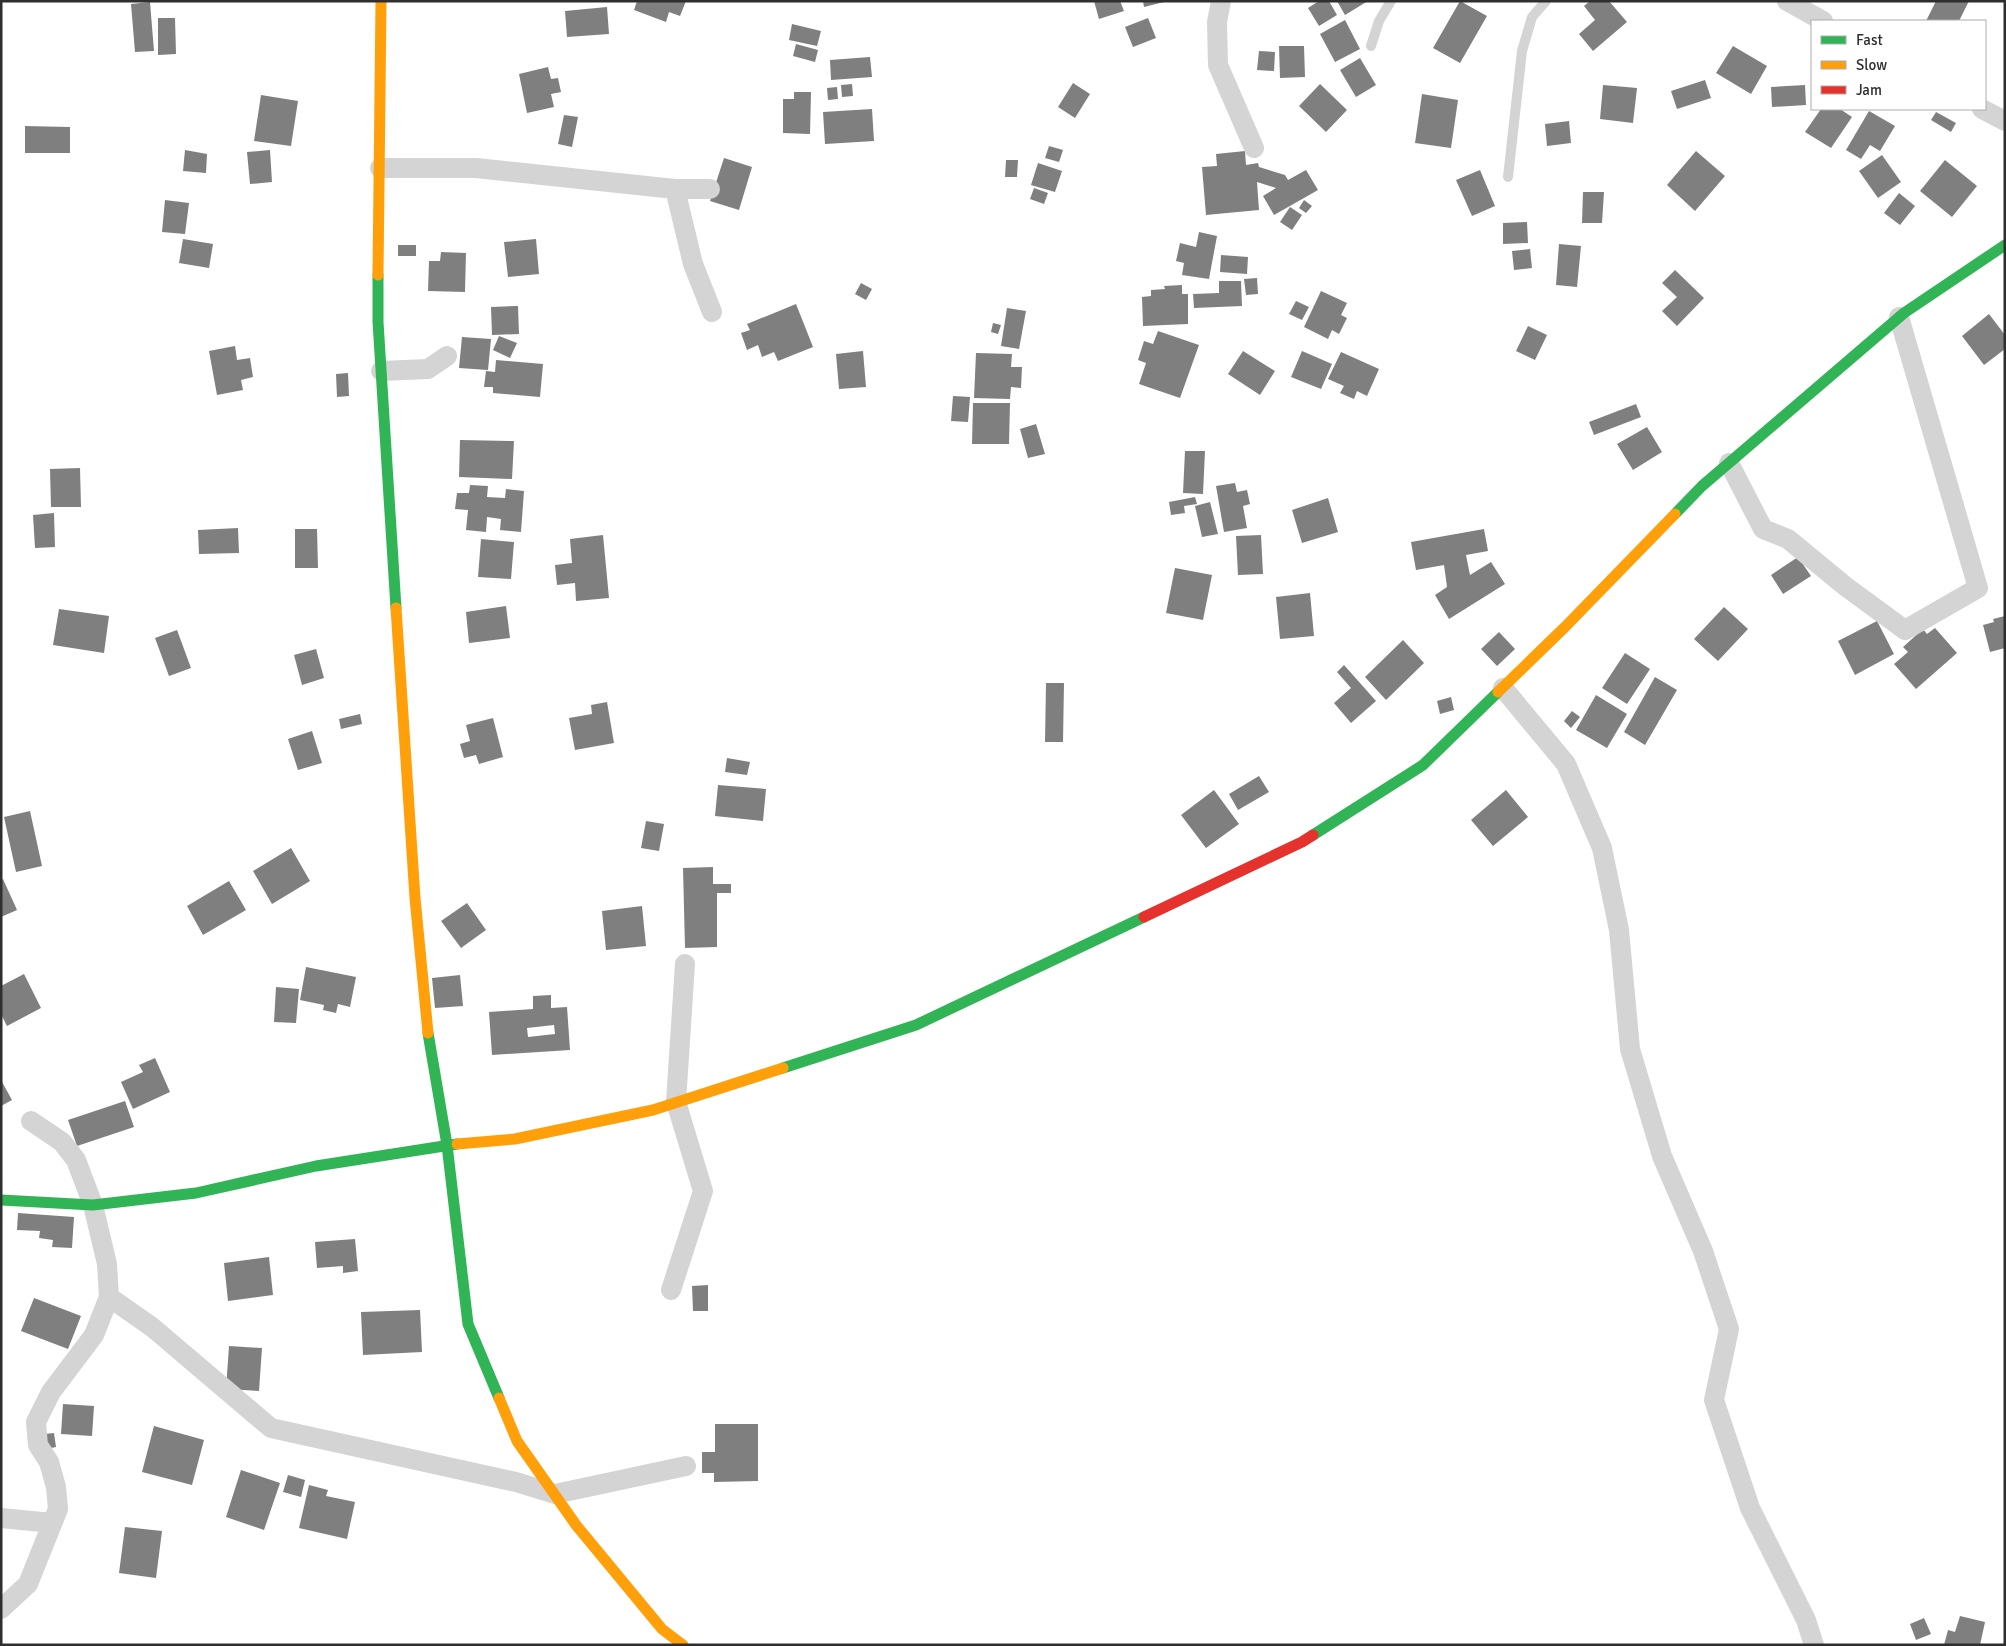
<svg xmlns="http://www.w3.org/2000/svg" width="2006" height="1646" viewBox="0 0 2006 1646" font-family="Signika,sans-serif">
<rect width="100%" height="100%" fill="#fff"/>
<path fill="#7f7f7f" fill-rule="evenodd" d="M 637,1 L 686,1 L 680,16 L 669,12 L 666,22 L 634,10 Z
M 1094,1 L 1120,1 L 1124,11 L 1099,19 Z
M 1143,1 L 1164,1 L 1164,2 L 1144,7 Z
M 1319,1 L 1329,1 L 1337,15 L 1319,26 L 1308,8 Z
M 1337,1 L 1368,1 L 1345,15 Z
M 1460,1 L 1487,16 L 1460,63 L 1433,48 Z
M 1590,1 L 1609,1 L 1627,22 L 1593,51 L 1579,34 L 1595,20 L 1584,6 Z
M 1936,1 L 1969,1 L 1959,21 L 1926,21 Z
M 150,2 L 154,51 L 135,52 L 131,4 Z
M 607,7 L 609,34 L 567,37 L 565,11 Z
M 158,18 L 175,18 L 176,54 L 158,55 Z
M 1148,18 L 1156,38 L 1133,47 L 1125,27 Z
M 1345,20 L 1360,49 L 1335,62 L 1320,34 Z
M 792,24 L 821,31 L 817,46 L 789,40 Z
M 796,44 L 818,50 L 815,62 L 793,56 Z
M 1279,46 L 1304,46 L 1305,77 L 1280,78 Z
M 1733,46 L 1767,66 L 1751,94 L 1716,73 Z
M 1259,51 L 1275,52 L 1274,71 L 1257,70 Z
M 870,57 L 872,77 L 831,80 L 830,60 Z
M 1360,58 L 1376,85 L 1356,97 L 1340,70 Z
M 548,67 L 551,79 L 558,78 L 561,92 L 551,94 L 554,107 L 527,113 L 519,74 Z
M 1705,80 L 1711,98 L 1677,109 L 1671,91 Z
M 1073,83 L 1090,94 L 1075,118 L 1058,107 Z
M 852,84 L 853,96 L 842,97 L 841,85 Z
M 1320,84 L 1347,110 L 1326,132 L 1299,106 Z
M 1603,85 L 1637,88 L 1633,123 L 1600,119 Z
M 1805,85 L 1806,105 L 1772,107 L 1771,87 Z
M 837,87 L 838,99 L 828,100 L 827,88 Z
M 794,92 L 811,92 L 810,134 L 783,133 L 783,99 L 794,99 Z
M 1422,94 L 1458,100 L 1451,148 L 1415,143 Z
M 261,95 L 298,101 L 291,146 L 254,141 Z
M 872,109 L 874,141 L 825,144 L 823,112 Z
M 1821,109 L 1840,109 L 1852,117 L 1831,148 L 1805,132 Z
M 1869,111 L 1895,126 L 1880,151 L 1870,145 L 1861,159 L 1846,150 Z
M 1936,112 L 1956,123 L 1951,132 L 1931,120 Z
M 564,115 L 578,117 L 572,147 L 558,144 Z
M 1569,121 L 1571,143 L 1547,146 L 1545,124 Z
M 25,126 L 70,127 L 70,153 L 25,153 Z
M 1049,146 L 1063,150 L 1059,162 L 1045,158 Z
M 185,150 L 207,154 L 206,173 L 183,171 Z
M 270,150 L 272,182 L 250,184 L 247,152 Z
M 1245,151 L 1246,165 L 1258,163 L 1259,167 L 1285,175 L 1288,180 L 1306,170 L 1318,190 L 1274,215 L 1263,196 L 1276,188 L 1257,182 L 1259,210 L 1206,215 L 1202,167 L 1217,166 L 1216,154 Z
M 1696,151 L 1725,176 L 1695,211 L 1667,185 Z
M 1882,155 L 1901,182 L 1878,198 L 1859,171 Z
M 724,158 L 752,167 L 739,210 L 710,201 Z
M 1006,160 L 1018,160 L 1017,177 L 1005,177 Z
M 1945,160 L 1977,186 L 1952,217 L 1920,191 Z
M 1038,163 L 1062,171 L 1055,192 L 1031,185 Z
M 1480,170 L 1495,206 L 1472,216 L 1456,180 Z
M 1034,188 L 1048,193 L 1044,204 L 1030,199 Z
M 1583,192 L 1604,192 L 1602,223 L 1582,223 Z
M 1899,193 L 1915,206 L 1900,225 L 1884,213 Z
M 165,200 L 189,203 L 185,234 L 162,232 Z
M 1304,200 L 1312,206 L 1306,213 L 1299,208 Z
M 1290,207 L 1302,215 L 1292,230 L 1280,222 Z
M 1527,222 L 1528,243 L 1503,244 L 1503,223 Z
M 1199,232 L 1217,236 L 1209,279 L 1182,275 L 1184,263 L 1176,261 L 1180,243 L 1196,247 Z
M 183,239 L 213,244 L 209,268 L 179,263 Z
M 536,239 L 539,274 L 508,277 L 504,242 Z
M 1559,244 L 1581,246 L 1577,287 L 1556,285 Z
M 398,245 L 416,245 L 416,256 L 398,256 Z
M 1530,249 L 1532,268 L 1514,270 L 1512,251 Z
M 441,252 L 466,253 L 465,292 L 428,291 L 429,261 L 440,261 Z
M 1221,255 L 1248,257 L 1247,274 L 1220,272 Z
M 1675,270 L 1704,298 L 1677,326 L 1662,311 L 1677,297 L 1662,283 Z
M 1257,278 L 1258,294 L 1246,295 L 1244,279 Z
M 1219,281 L 1241,281 L 1242,306 L 1194,308 L 1193,294 L 1219,293 Z
M 861,283 L 872,289 L 866,300 L 855,294 Z
M 1182,285 L 1182,294 L 1188,294 L 1188,324 L 1143,326 L 1142,297 L 1151,296 L 1151,290 L 1165,289 L 1164,286 Z
M 1321,291 L 1347,303 L 1341,315 L 1347,318 L 1339,334 L 1332,330 L 1328,339 L 1304,327 Z
M 1296,301 L 1309,307 L 1302,320 L 1289,314 Z
M 796,304 L 813,347 L 778,361 L 774,352 L 762,357 L 758,345 L 747,350 L 741,333 L 750,330 L 747,324 Z
M 518,306 L 519,334 L 492,335 L 491,307 Z
M 1007,308 L 1026,311 L 1019,349 L 1001,346 Z
M 1989,314 L 2005,335 L 2005,349 L 1984,365 L 1962,336 Z
M 993,323 L 1001,325 L 998,334 L 991,332 Z
M 1528,326 L 1547,335 L 1535,360 L 1516,351 Z
M 1158,331 L 1199,345 L 1180,398 L 1139,384 L 1146,363 L 1138,360 L 1144,341 L 1153,344 Z
M 499,336 L 517,343 L 510,358 L 493,350 Z
M 462,337 L 491,339 L 488,370 L 459,368 Z
M 235,346 L 237,360 L 250,358 L 253,377 L 241,380 L 243,390 L 217,395 L 209,351 Z
M 863,351 L 866,387 L 839,389 L 836,354 Z
M 1243,351 L 1275,371 L 1260,395 L 1228,374 Z
M 1302,351 L 1332,364 L 1321,389 L 1291,377 Z
M 1341,352 L 1379,369 L 1367,396 L 1357,391 L 1354,399 L 1340,393 L 1344,386 L 1328,379 Z
M 976,353 L 1012,354 L 1011,367 L 1022,367 L 1021,388 L 1011,387 L 1010,399 L 974,398 Z
M 496,360 L 543,364 L 540,397 L 493,393 L 493,387 L 484,387 L 486,371 L 495,372 Z
M 348,373 L 349,396 L 337,397 L 336,374 Z
M 953,396 L 970,397 L 968,422 L 951,421 Z
M 973,403 L 1010,403 L 1009,444 L 972,444 Z
M 1636,404 L 1641,417 L 1594,435 L 1589,422 Z
M 1036,424 L 1045,454 L 1028,458 L 1020,429 Z
M 1647,427 L 1662,452 L 1633,470 L 1617,444 Z
M 460,440 L 514,441 L 512,479 L 459,477 Z
M 1185,451 L 1205,451 L 1203,494 L 1183,493 Z
M 80,468 L 81,507 L 51,507 L 50,469 Z
M 1235,483 L 1237,492 L 1247,490 L 1250,504 L 1243,506 L 1247,528 L 1224,532 L 1216,486 Z
M 470,485 L 488,486 L 487,497 L 505,498 L 506,489 L 524,491 L 521,532 L 500,530 L 501,519 L 487,517 L 486,532 L 466,530 L 468,510 L 455,509 L 457,493 L 469,493 Z
M 1195,497 L 1197,504 L 1184,506 L 1185,513 L 1171,515 L 1169,502 Z
M 1328,498 L 1338,532 L 1302,543 L 1292,510 Z
M 1210,502 L 1218,534 L 1202,537 L 1195,506 Z
M 54,513 L 55,547 L 35,548 L 33,515 Z
M 238,528 L 239,553 L 199,554 L 198,530 Z
M 295,529 L 317,529 L 318,568 L 295,568 Z
M 1484,529 L 1488,551 L 1466,555 L 1470,575 L 1491,562 L 1505,584 L 1449,619 L 1435,595 L 1447,587 L 1444,565 L 1416,570 L 1411,542 Z
M 603,535 L 609,598 L 576,601 L 575,583 L 557,585 L 555,565 L 572,563 L 570,539 Z
M 1261,535 L 1263,574 L 1238,575 L 1236,536 Z
M 481,539 L 514,542 L 511,579 L 478,577 Z
M 1798,557 L 1811,576 L 1783,594 L 1771,575 Z
M 1175,568 L 1212,575 L 1203,620 L 1166,613 Z
M 1310,593 L 1314,636 L 1280,639 L 1276,597 Z
M 506,606 L 510,638 L 469,643 L 466,612 Z
M 1724,607 L 1748,629 L 1718,661 L 1694,639 Z
M 59,609 L 109,616 L 104,653 L 53,645 Z
M 2005,616 L 2005,648 L 1990,652 L 1983,625 L 1994,622 L 1993,619 Z
M 1877,621 L 1894,654 L 1855,675 L 1838,641 Z
M 1935,628 L 1957,653 L 1916,689 L 1894,664 L 1908,652 L 1903,647 L 1923,629 L 1927,634 Z
M 177,630 L 191,668 L 169,676 L 155,638 Z
M 1499,632 L 1515,649 L 1497,666 L 1481,649 Z
M 1403,640 L 1424,663 L 1386,700 L 1365,677 Z
M 316,649 L 324,678 L 302,685 L 294,655 Z
M 1625,653 L 1650,669 L 1627,704 L 1602,688 Z
M 1344,665 L 1376,701 L 1351,723 L 1334,703 L 1351,688 L 1337,672 Z
M 1655,677 L 1677,690 L 1645,745 L 1624,732 Z
M 1046,683 L 1064,683 L 1063,742 L 1045,742 Z
M 1596,695 L 1627,714 L 1607,748 L 1576,730 Z
M 1451,697 L 1454,710 L 1440,714 L 1437,701 Z
M 607,702 L 614,743 L 575,750 L 569,718 L 592,714 L 591,705 Z
M 1572,711 L 1580,717 L 1571,728 L 1564,721 Z
M 360,714 L 362,724 L 341,729 L 339,719 Z
M 493,718 L 503,757 L 479,764 L 476,755 L 464,758 L 460,744 L 470,741 L 466,725 Z
M 312,731 L 322,763 L 298,770 L 288,739 Z
M 727,758 L 750,762 L 747,775 L 725,772 Z
M 1259,776 L 1269,792 L 1238,810 L 1229,794 Z
M 718,785 L 766,789 L 763,821 L 715,816 Z
M 1214,790 L 1239,824 L 1206,848 L 1181,815 Z
M 1506,790 L 1528,817 L 1493,846 L 1471,820 Z
M 30,811 L 42,866 L 16,872 L 4,817 Z
M 646,821 L 664,824 L 659,851 L 641,848 Z
M 291,848 L 310,881 L 272,904 L 253,871 Z
M 713,867 L 713,884 L 731,884 L 731,893 L 717,893 L 717,947 L 685,948 L 683,868 Z
M 3,879 L 17,910 L 1,917 L 1,880 Z
M 229,881 L 246,910 L 203,935 L 187,906 Z
M 467,903 L 486,930 L 461,948 L 441,921 Z
M 642,906 L 646,946 L 606,950 L 602,911 Z
M 306,967 L 356,977 L 350,1007 L 338,1004 L 336,1013 L 323,1010 L 324,1005 L 300,1000 Z
M 24,974 L 41,1008 L 7,1026 L 1,1014 L 1,986 Z
M 460,975 L 463,1006 L 435,1008 L 432,978 Z
M 276,987 L 299,989 L 296,1023 L 274,1022 Z
M 551,995 L 551,1008 L 567,1007 L 570,1050 L 492,1055 L 489,1012 L 533,1009 L 533,996 ZM 554,1025 L 555,1034 L 528,1037 L 527,1028 Z
M 155,1058 L 170,1092 L 133,1109 L 121,1082 L 143,1072 L 139,1065 Z
M 1,1080 L 12,1100 L 1,1106 Z
M 125,1101 L 134,1127 L 77,1146 L 68,1120 Z
M 18,1213 L 74,1217 L 72,1248 L 52,1247 L 53,1240 L 39,1238 L 40,1231 L 17,1230 Z
M 355,1239 L 358,1271 L 343,1273 L 343,1266 L 317,1268 L 315,1242 Z
M 269,1257 L 273,1295 L 228,1301 L 224,1263 Z
M 708,1285 L 708,1311 L 693,1311 L 692,1286 Z
M 34,1298 L 81,1316 L 68,1349 L 21,1331 Z
M 420,1310 L 422,1352 L 363,1355 L 361,1312 Z
M 229,1346 L 262,1348 L 259,1391 L 226,1389 Z
M 63,1404 L 94,1406 L 92,1436 L 61,1434 Z
M 715,1424 L 758,1424 L 758,1481 L 714,1482 L 714,1473 L 702,1473 L 702,1452 L 715,1452 Z
M 154,1426 L 204,1440 L 192,1485 L 142,1472 Z
M 54,1433 L 56,1447 L 46,1449 L 45,1434 Z
M 241,1470 L 280,1483 L 264,1530 L 226,1517 Z
M 288,1475 L 305,1480 L 301,1497 L 283,1492 Z
M 309,1485 L 328,1490 L 326,1496 L 355,1502 L 347,1539 L 299,1528 Z
M 125,1527 L 162,1531 L 156,1578 L 119,1573 Z
M 1960,1616 L 1985,1622 L 1980,1645 L 1944,1645 L 1948,1630 L 1955,1632 Z
M 1924,1618 L 1931,1634 L 1916,1640 L 1910,1624 Z"/>
<g fill="none" stroke-linecap="round" stroke-linejoin="round">
<path stroke="#d4d4d4" stroke-width="10" d="M 1371,46 L 1379,21 L 1391,1
M 1508,177 L 1522,51 L 1532,17 L 1546,1"/>
<path stroke="#d4d4d4" stroke-width="20" d="M 1221,1 L 1217,22 L 1218,65 L 1254,148
M 1787,1 L 1823,21
M 1982,109 L 2005,121
M 380,168 L 476,168 L 675,189 L 710,189
M 675,189 L 693,264 L 712,312
M 381,371 L 428,369 L 447,356
M 1729,463 L 1763,529 L 1788,539 L 1845,586 L 1905,630 L 1978,588 L 1899,317
M 1503,688 L 1566,764 L 1602,848 L 1619,930 L 1630,1049 L 1662,1156 L 1703,1251 L 1729,1329 L 1714,1400 L 1750,1508 L 1806,1620 L 1814,1645
M 671,1290 L 703,1191 L 676,1102 L 685,964
M 109,1297 L 152,1327 L 271,1428 L 516,1482 L 555,1494 L 686,1466
M 1,1518 L 52,1523
M 1,1609 L 28,1584 L 58,1509 L 56,1487 L 49,1462 L 38,1445 L 36,1422 L 51,1392 L 94,1335 L 109,1297 L 107,1264 L 93,1205 L 76,1160 L 62,1142 L 31,1121"/>
<path stroke="#30b455" stroke-width="11" d="M 378,275 L 378,322 L 396,608
M 1675,514 L 1702,486 L 1904,313 L 2005,245
M 1313,835 L 1423,765 L 1498,692
M 428,1033 L 447,1145 L 468,1324 L 499,1398
M 783,1068 L 916,1025 L 1144,917
M 1,1200 L 93,1205 L 196,1193 L 316,1166 L 457,1144"/>
<path stroke="#ff9f0a" stroke-width="11" d="M 378,275 L 381,1
M 396,608 L 415,898 L 428,1033
M 1498,692 L 1565,627 L 1675,514
M 457,1144 L 515,1139 L 653,1110 L 783,1068
M 499,1398 L 517,1441 L 576,1525 L 662,1629 L 683,1645"/>
<path stroke="#e5322d" stroke-width="11" d="M 1144,917 L 1302,842 L 1313,835"/>
</g>
<rect width="2006" height="1646" fill="none" stroke="#2f2f2f" stroke-width="5"/>
<rect x="1811" y="20" width="175" height="90" fill="#ffffff" stroke="#acacac"/>
<rect x="1821" y="36" width="25" height="8" fill="#30b455" stroke="#acacac"/>
<text x="1856" y="45" font-size="15" fill="#2f2f2f">Fast</text>
<rect x="1821" y="61" width="25" height="8" fill="#ff9f0a" stroke="#acacac"/>
<text x="1856" y="70" font-size="15" fill="#2f2f2f">Slow</text>
<rect x="1821" y="86" width="25" height="8" fill="#e5322d" stroke="#acacac"/>
<text x="1856" y="95" font-size="15" fill="#2f2f2f">Jam</text>
</svg>
